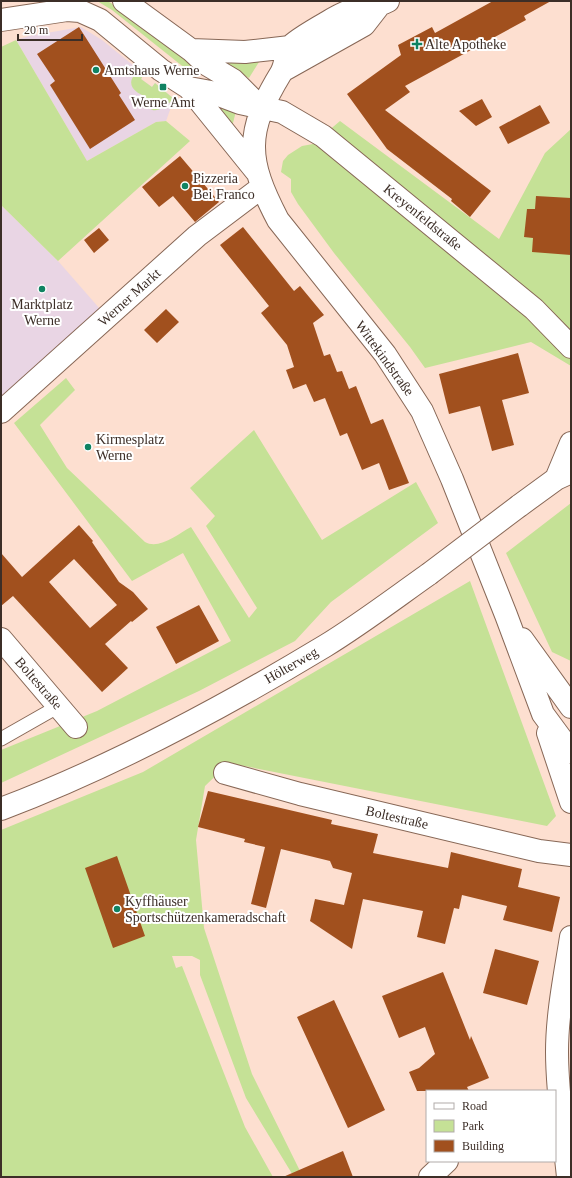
<svg xmlns="http://www.w3.org/2000/svg" width="572" height="1178" viewBox="0 0 572 1178" font-family="Georgia,serif">
<rect width="100%" height="100%" fill="#fddfd0"/>
<path fill="#e9d5e4" d="M 81,27 L 102,40 L 144,74 L 141,79 L 152,87 L 155,83 L 174,99 L 166,121 L 156,122 L 87,161 L 16,40 L 29,36 Z
M 1,205 L 58,261 L 107,317 L 1,406 Z"/>
<path fill="#c5e196" d="M 97,1 L 107,1 L 111,3 L 199,70 L 195,74 L 186,69 L 112,10 Z
M 16,40 L 87,161 L 156,122 L 166,121 L 190,141 L 58,261 L 1,205 L 1,47 Z
M 217,60 L 259,60 L 259,62 L 249,78 Z
M 140,71 L 144,74 L 141,79 L 152,87 L 155,83 L 174,99 C 161,110 149,119 145,96 C 137,94 127,86 133,77 C 135,74 138,74 140,71 Z
M 209,97 L 236,111 L 232,127 Z
M 340,121 L 499,239 L 545,153 L 571,129 L 571,366 L 531,342 L 425,368 L 410,347 L 334,253 L 298,204 L 291,192 L 291,179 L 281,172 L 283,161 L 288,155 L 302,146 L 313,144 Z
M 66,378 L 75,390 L 40,425 L 67,468 L 145,542 C 159,550 178,534 191,527 L 249,618 L 257,608 L 206,526 L 215,516 L 190,488 L 254,430 L 322,540 L 416,482 L 438,523 L 331,602 L 295,641 L 199,691 L 1,783 L 1,750 L 97,711 L 231,641 L 183,553 L 132,581 L 14,423 Z
M 571,503 L 571,661 L 552,652 L 506,553 Z
M 470,581 L 556,816 L 547,826 L 229,763 L 205,786 L 196,840 L 204,928 L 252,1074 L 303,1177 L 294,1177 L 246,1098 L 200,975 L 200,960 L 192,956 L 172,956 L 176,968 L 182,966 L 245,1127 L 273,1177 L 1,1177 L 1,830 L 143,772 Z"/>
<path fill="#a1501e" fill-rule="evenodd" d="M 493,1 L 551,1 L 524,16 L 526,20 L 405,86 L 410,92 L 385,110 L 491,191 L 470,217 L 451,201 L 452,199 L 387,149 L 347,94 L 401,55 L 398,45 L 432,27 L 435,33 Z
M 79,27 L 121,93 L 119,95 L 135,120 L 90,149 L 50,85 L 55,81 L 37,54 Z
M 482,99 L 492,117 L 476,126 L 459,111 Z
M 540,105 L 550,123 L 508,144 L 499,127 Z
M 180,156 L 219,202 L 195,222 L 173,196 L 159,207 L 142,187 Z
M 536,196 L 571,198 L 571,255 L 532,252 L 533,238 L 524,237 L 527,209 L 535,209 Z
M 243,227 L 294,291 L 300,286 L 324,315 L 313,323 L 324,356 L 330,354 L 337,372 L 342,371 L 349,389 L 356,386 L 371,424 L 383,419 L 409,483 L 389,490 L 379,463 L 362,470 L 347,433 L 340,436 L 325,398 L 314,402 L 306,384 L 293,389 L 286,370 L 294,367 L 287,345 L 261,313 L 269,306 L 220,245 Z
M 99,228 L 109,240 L 94,253 L 84,240 Z
M 166,309 L 179,322 L 157,343 L 144,330 Z
M 518,353 L 529,393 L 502,400 L 514,445 L 492,451 L 480,406 L 449,414 L 439,374 Z
M 79,525 L 93,541 L 92,542 L 119,582 L 133,592 L 148,609 L 132,622 L 131,621 L 105,644 L 128,668 L 102,692 L 13,596 L 1,606 L 1,553 L 22,577 ZM 74,559 L 117,605 L 90,628 L 49,582 Z
M 199,605 L 219,641 L 176,664 L 156,627 Z
M 208,791 L 332,820 L 331,824 L 378,834 L 373,853 L 448,868 L 451,852 L 522,869 L 518,887 L 560,897 L 552,932 L 503,920 L 507,906 L 462,895 L 459,909 L 454,908 L 445,944 L 417,937 L 423,911 L 363,899 L 352,949 L 310,921 L 315,899 L 344,905 L 352,873 L 333,868 L 330,861 L 281,849 L 266,908 L 251,904 L 265,847 L 244,842 L 245,839 L 198,827 Z
M 117,856 L 145,936 L 113,948 L 85,868 Z
M 495,949 L 539,961 L 527,1005 L 483,993 Z
M 443,972 L 470,1040 L 471,1036 L 489,1078 L 467,1087 L 469,1091 L 417,1091 L 409,1072 L 419,1068 L 435,1054 L 425,1027 L 399,1038 L 382,996 Z
M 334,1000 L 385,1110 L 348,1128 L 297,1017 Z
M 343,1151 L 353,1177 L 283,1177 Z"/>
<g fill="none" stroke-linecap="round" stroke-linejoin="round">
<g stroke="#876756" stroke-width="15">
<path id="service" d="M 1,739 L 59,706"/>
</g>
<g stroke="#876756" stroke-width="24">
<path id="minor" d="M 124,1 L 191,50 L 206,64 L 233,80 L 259,106
M 388,1 C 375,8 369,6 356,9 C 346,11 334,18 326,23 C 319,27 294,42 290,47 C 285,54 286,65 281,73 C 245,132 246,159 278,220 L 385,354 L 422,411 L 452,479 L 506,615 L 543,714 L 571,752
M 1,20 L 67,10 L 80,11 L 100,20 L 161,70 L 189,88 L 256,171
M 191,50 L 245,52 L 290,47
M 282,71 L 364,25 L 378,7
M 189,88 L 211,92 L 240,103 L 282,112 L 323,136 L 534,309 L 571,347
M 1,412 L 197,236 L 262,187
M 1,639 L 76,727
M 522,639 L 571,707
M 548,733 L 571,802
M 225,773 L 300,794 L 539,851 L 571,855
M 430,1177 L 447,1161
M 568,1177 C 564,1136 557,1094 557,1052 C 557,1014 565,975 571,937"/>
</g>
<g stroke="#876756" stroke-width="24">
<path id="secondary" d="M 556,479 L 571,443
M 519,506 L 556,479 L 571,472
M 1,809 C 112,767 224,707 325,646 C 361,624 395,598 429,574"/>
</g>
<use href="#service" stroke="#fff" stroke-width="13"/>
<use href="#minor" stroke="#fff" stroke-width="22"/>
<use href="#secondary" stroke="#fff" stroke-width="22"/>
<g stroke="#876756" stroke-width="24" stroke-linecap="butt">
<path id="secondary-bridge" d="M 429,574 L 519,506"/>
</g>
<use href="#secondary-bridge" stroke="#fff" stroke-width="22"/>
</g>
<g fill="#108362" stroke="#fff" stroke-width="1.5">
<path d="M415 38h4v4h4v4h-4v4h-4v-4h-4v-4h4z"/>
<circle cx="96" cy="70" r="4"/>
<rect x="159" y="83" width="8" height="8" rx="2"/>
<circle cx="185" cy="186" r="4"/>
<circle cx="42" cy="289" r="4"/>
<circle cx="88" cy="447" r="4"/>
<circle cx="117" cy="909" r="4"/>
</g>
<g text-anchor="middle" stroke-width="4" stroke-linejoin="round" paint-order="stroke">
<g font-size="14" fill="#3c2e27" stroke="#fff" text-anchor="start">
<text x="425" y="49">Alte Apotheke</text>
<text x="104" y="75">Amtshaus Werne</text>
<text x="163" y="107" text-anchor="middle">Werne Amt</text>
<text x="193" y="183">Pizzeria<tspan x="193" dy="16">Bei Franco</tspan></text>
<text x="42" y="309" text-anchor="middle">Marktplatz<tspan x="42" dy="16">Werne</tspan></text>
<text x="96" y="444">Kirmesplatz<tspan x="96" dy="16">Werne</tspan></text>
<text x="125" y="906">Kyffhäuser<tspan x="125" dy="16">Sportschützenkameradschaft</tspan></text>
</g>
<g font-size="14" fill="#3c2e27" stroke="#fff">
<text transform="translate(423 217) rotate(39)" y="5">Kreyenfeldstraße</text>
<text transform="translate(129 297) rotate(-42)" y="5">Werner Markt</text>
<text transform="translate(385 358) rotate(54)" y="5">Wittekindstraße</text>
<text transform="translate(291 665) rotate(-30)" y="5">Hölterweg</text>
<text transform="translate(39 683) rotate(49)" y="5">Boltestraße</text>
<text transform="translate(397 817) rotate(13)" y="5">Boltestraße</text>
</g>
</g>
<rect width="572" height="1178" fill="none" stroke="#3c2e27" stroke-width="4"/>
<rect x="426" y="1090" width="130" height="72" fill="#ffffff" stroke="#b1aba9"/>
<rect x="434" y="1103" width="20" height="6" fill="#ffffff" stroke="#b1aba9"/>
<text x="462" y="1110" font-size="12" fill="#3c2e27">Road</text>
<rect x="434" y="1120" width="20" height="12" fill="#c5e196" stroke="#b1aba9"/>
<text x="462" y="1130" font-size="12" fill="#3c2e27">Park</text>
<rect x="434" y="1140" width="20" height="12" fill="#a1501e" stroke="#b1aba9"/>
<text x="462" y="1150" font-size="12" fill="#3c2e27">Building</text>
<path d="M18 34v6h64v-6" fill="none" stroke="#3c2e27" stroke-width="2"/>
<text x="24" y="34" font-size="12" fill="#3c2e27" stroke="#ffffff" stroke-width="3" paint-order="stroke">20 m</text>
</svg>
